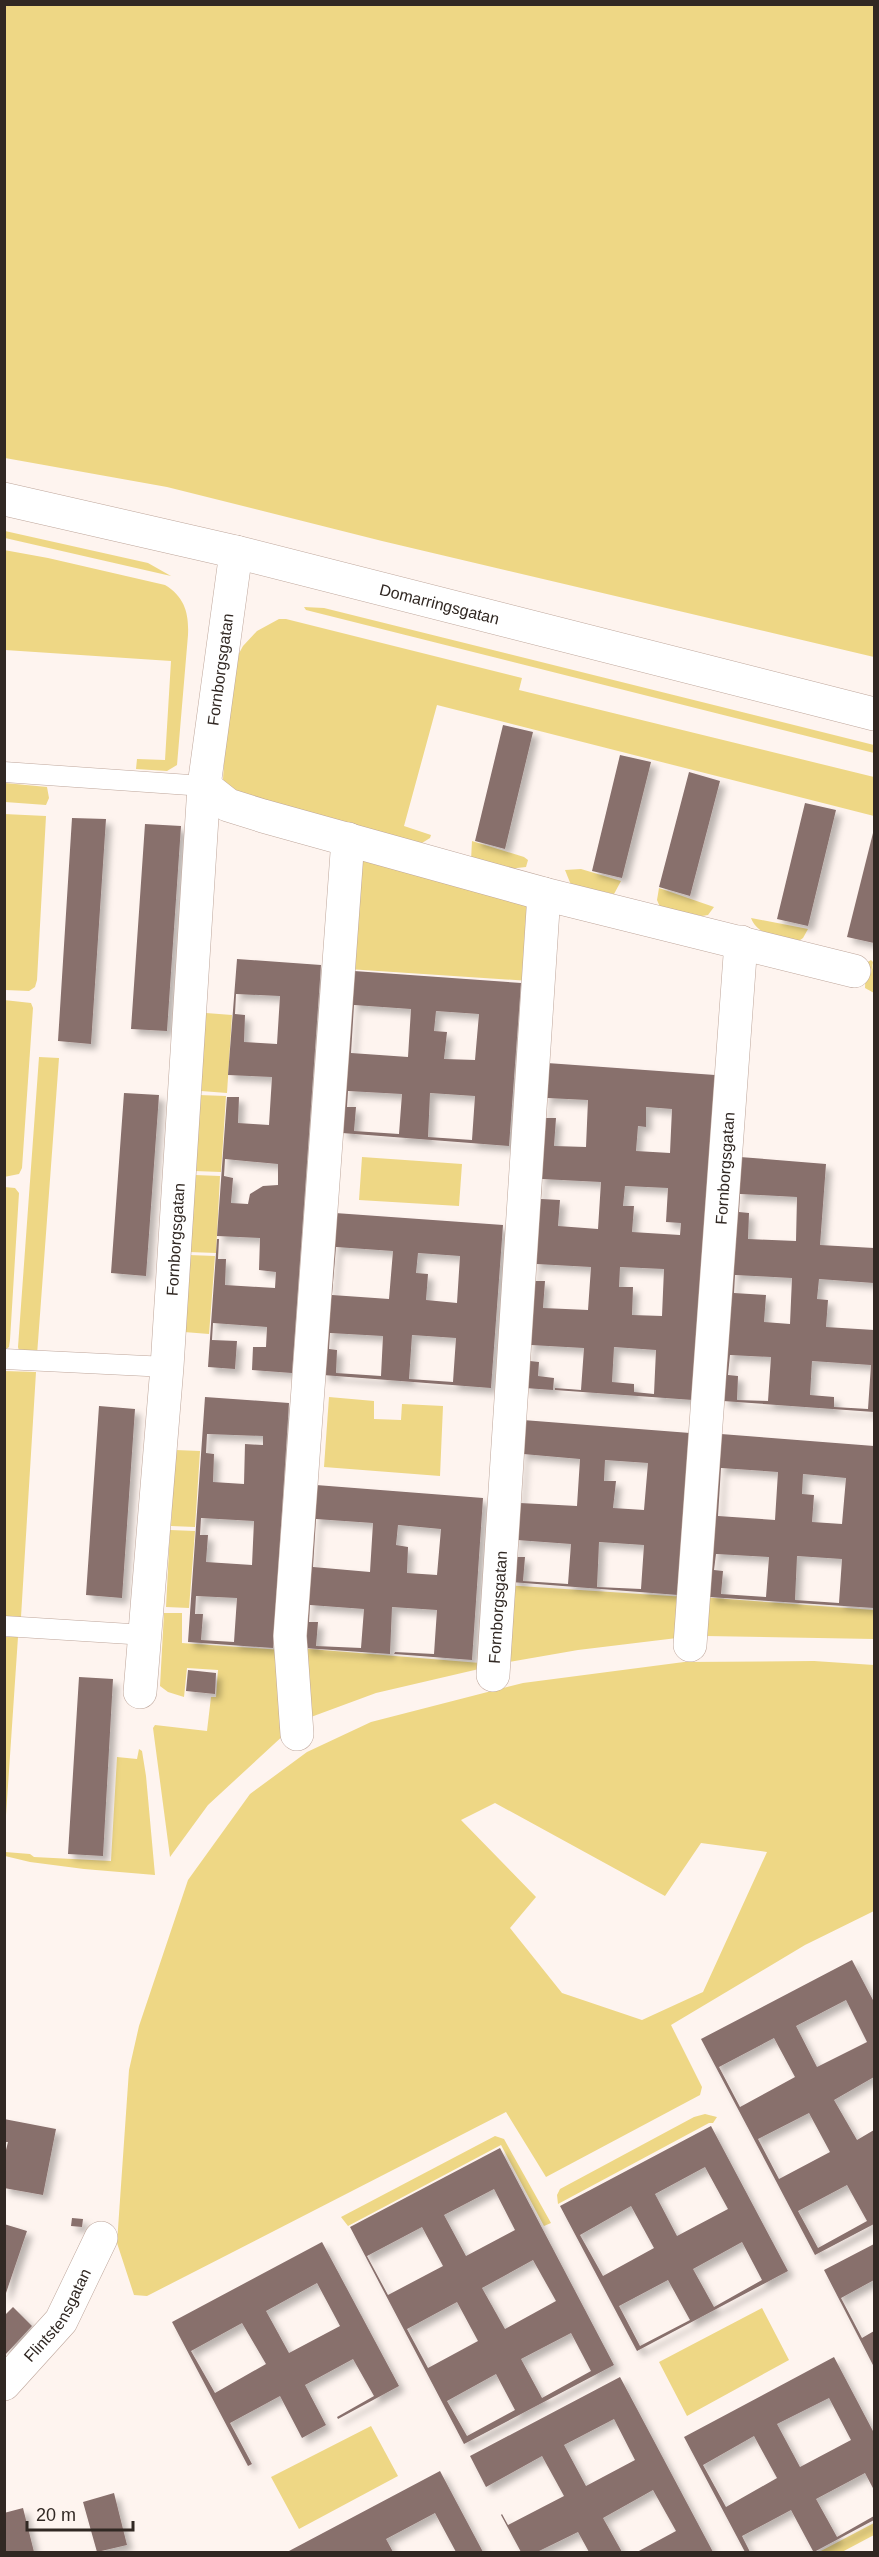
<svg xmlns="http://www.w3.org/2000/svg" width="879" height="2557" viewBox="0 0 879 2557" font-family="Helvetica,sans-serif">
<defs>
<filter id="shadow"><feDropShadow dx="5.5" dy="5.5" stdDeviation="3" flood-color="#0004"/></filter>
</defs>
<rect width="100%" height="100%" fill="#fef4ef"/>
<path fill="#eed785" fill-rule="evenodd" d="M 4,5 L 874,5 L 874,657 L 382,541 L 167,487 L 5,458 Z
M 5,531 L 148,563 L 171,576 L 5,538 Z
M 4,550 L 48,558 L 165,585 C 185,597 189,614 188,635 L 177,765 L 167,771 L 136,769 L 137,759 L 165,760 L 171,661 L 5,650 Z
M 304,607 L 324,608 L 874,745 L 874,753 L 306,610 Z
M 279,619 L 286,619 L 522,678 L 519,690 L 874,777 L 874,816 L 437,705 L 404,826 L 431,835 L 430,838 L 422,843 L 259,805 L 224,783 L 223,779 L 230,670 L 243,646 L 257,631 Z
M 5,783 L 47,787 L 49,798 L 46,805 L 5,802 Z
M 4,814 L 46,816 L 37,980 L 35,987 L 29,991 L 5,990 Z
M 472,841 L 524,857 L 528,860 L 526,867 L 508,869 L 471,860 Z
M 361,859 L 535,903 L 530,981 L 348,969 Z
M 581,869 L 621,881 L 614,894 L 571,885 L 565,870 Z
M 659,888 L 714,907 L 708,915 L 702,916 L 660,907 L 657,900 Z
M 751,918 L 808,929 L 803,938 L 796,943 C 779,937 758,936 751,918 Z
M 871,960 L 873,962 L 871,974 L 874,961 L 874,993 L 865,988 L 866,963 Z
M 4,1000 L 31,1003 L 33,1008 L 22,1168 L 19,1174 L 4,1177 Z
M 206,1013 L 232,1015 L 227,1093 L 201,1091 Z
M 39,1057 L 59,1058 L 37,1355 L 19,1351 L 18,1347 Z
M 199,1095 L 226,1096 L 221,1172 L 195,1171 Z
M 362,1157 L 462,1164 L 459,1206 L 359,1200 Z
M 195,1175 L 220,1176 L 216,1253 L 189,1252 Z
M 4,1187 L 15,1188 L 19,1193 L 10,1340 L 9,1347 L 5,1350 Z
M 189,1255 L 215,1256 L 209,1334 L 184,1332 Z
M 4,1371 L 36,1372 L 21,1617 L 5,1616 Z
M 329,1397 L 374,1401 L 374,1419 L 401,1420 L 402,1404 L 443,1406 L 440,1476 L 324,1467 Z
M 175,1450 L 200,1451 L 195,1527 L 171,1526 Z
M 170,1530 L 195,1531 L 189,1608 L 166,1607 Z
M 503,1585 L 686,1597 L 677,1638 L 578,1650 L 509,1662 Z
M 700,1597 L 874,1610 L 874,1639 L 706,1636 Z
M 164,1613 L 182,1613 L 182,1643 L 282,1650 L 286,1733 L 208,1805 L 170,1857 L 153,1728 L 155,1725 L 207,1731 L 211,1697 L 216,1697 L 218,1670 L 187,1668 L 184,1697 L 168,1692 L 160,1686 Z
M 4,1637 L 18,1637 L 5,1830 L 4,1830 Z
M 298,1648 L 480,1663 L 479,1669 L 376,1693 L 311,1717 Z
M 814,1661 L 874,1665 L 874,1911 L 805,1945 L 671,2025 L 702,2087 L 700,2095 L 546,2177 L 506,2112 L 147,2296 L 134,2295 L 117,2243 L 129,2070 L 139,2026 L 188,1880 L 250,1794 L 307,1752 L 371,1722 L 523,1683 L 684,1662 ZM 495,1803 L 665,1896 L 701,1843 L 767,1852 L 703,1992 L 642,2020 L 562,1993 L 510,1928 L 536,1897 L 461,1820 Z
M 139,1749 L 142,1751 L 146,1776 L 155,1875 L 84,1869 L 30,1862 L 5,1856 L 5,1852 L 30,1854 L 34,1857 L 111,1861 L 117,1757 L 137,1759 Z
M 705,2114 L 717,2117 L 713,2123 L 709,2123 L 558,2204 L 557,2195 L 560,2189 L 694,2117 Z
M 495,2136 L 504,2139 L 551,2223 L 544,2226 L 501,2145 L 348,2226 L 341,2217 Z
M 762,2308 L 789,2360 L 687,2416 L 659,2362 Z
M 371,2426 L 398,2476 L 299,2529 L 271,2477 Z
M 874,2523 L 874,2535 L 842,2552 L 819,2552 Z"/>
<path fill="#886f6c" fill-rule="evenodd" filter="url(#shadow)" d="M 503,725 L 533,732 L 505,849 L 475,841 Z
M 620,755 L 651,762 L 622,878 L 592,871 Z
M 689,772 L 720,781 L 690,896 L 659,887 Z
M 805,803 L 836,810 L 808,926 L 777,919 Z
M 72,818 L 106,819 L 91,1044 L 58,1041 Z
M 145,824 L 181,826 L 167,1031 L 131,1029 Z
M 874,829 L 874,943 L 847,937 Z
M 237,959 L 321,965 L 292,1373 L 252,1370 L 253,1347 L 266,1347 L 267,1327 L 213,1323 L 212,1340 L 237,1341 L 235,1369 L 208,1367 L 217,1239 L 219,1239 L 218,1259 L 226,1259 L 225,1285 L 275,1288 L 276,1272 L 259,1270 L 260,1238 L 217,1236 L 227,1097 L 239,1097 L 238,1123 L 269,1125 L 272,1077 L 228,1075 ZM 236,994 L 280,996 L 277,1044 L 244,1042 L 245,1015 L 235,1014 ZM 225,1159 L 278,1164 L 278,1185 L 263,1186 L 250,1194 L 248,1204 L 231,1203 L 233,1178 L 224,1176 Z
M 354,971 L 521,983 L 509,1146 L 342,1133 ZM 354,1005 L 411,1009 L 408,1057 L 351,1053 ZM 436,1011 L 479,1014 L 475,1060 L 444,1059 L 447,1032 L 434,1031 ZM 348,1091 L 402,1094 L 399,1134 L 354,1131 L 356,1107 L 347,1107 ZM 430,1093 L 475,1096 L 472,1140 L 428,1137 Z
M 547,1063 L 715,1075 L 693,1400 L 555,1390 L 555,1388 L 581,1390 L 584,1348 L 531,1345 L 530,1361 L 539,1362 L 538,1376 L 554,1378 L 553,1390 L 525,1388 ZM 547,1098 L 588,1100 L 586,1147 L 554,1146 L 556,1118 L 546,1118 ZM 646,1107 L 672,1109 L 670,1153 L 636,1151 L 638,1126 L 646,1127 ZM 542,1179 L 601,1182 L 598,1229 L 558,1226 L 560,1200 L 541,1199 ZM 625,1186 L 668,1188 L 666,1222 L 681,1223 L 680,1235 L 632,1232 L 634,1206 L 623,1206 ZM 536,1264 L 591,1267 L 588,1310 L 543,1308 L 545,1281 L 535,1281 ZM 620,1267 L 664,1269 L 662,1316 L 632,1315 L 633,1287 L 619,1287 ZM 614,1347 L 656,1350 L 654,1394 L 634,1392 L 634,1384 L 612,1382 Z
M 124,1093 L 159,1095 L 146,1276 L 111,1273 Z
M 740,1157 L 826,1164 L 820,1245 L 874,1248 L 874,1283 L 819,1279 L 817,1299 L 828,1300 L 826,1327 L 874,1330 L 874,1412 L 723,1401 ZM 740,1194 L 797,1197 L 796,1241 L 748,1239 L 749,1213 L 739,1212 ZM 735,1275 L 792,1278 L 790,1324 L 764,1322 L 766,1295 L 734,1293 ZM 730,1355 L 771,1357 L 768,1401 L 737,1400 L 738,1376 L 728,1375 ZM 812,1361 L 871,1365 L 868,1409 L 834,1407 L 834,1397 L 810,1395 Z
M 335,1213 L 503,1225 L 491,1388 L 323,1375 ZM 336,1247 L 393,1251 L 389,1299 L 332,1295 ZM 418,1253 L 460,1256 L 457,1303 L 426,1300 L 428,1274 L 416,1273 ZM 330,1333 L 383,1336 L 381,1376 L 336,1373 L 337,1350 L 329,1349 ZM 412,1335 L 456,1338 L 453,1382 L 409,1379 Z
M 205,1397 L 289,1403 L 273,1648 L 188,1642 ZM 207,1434 L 263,1436 L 263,1445 L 245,1444 L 244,1484 L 213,1482 L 214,1454 L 206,1453 ZM 201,1518 L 254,1521 L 252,1565 L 206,1562 L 208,1535 L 200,1535 ZM 196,1596 L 237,1598 L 234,1642 L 201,1640 L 203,1614 L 195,1614 Z
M 99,1406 L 135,1409 L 122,1598 L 86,1595 Z
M 523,1420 L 690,1433 L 678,1595 L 511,1582 ZM 523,1454 L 580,1459 L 577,1506 L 520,1503 ZM 605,1460 L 648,1463 L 644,1510 L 613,1508 L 616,1481 L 604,1481 ZM 517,1540 L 571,1544 L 568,1584 L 523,1581 L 525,1557 L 516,1557 ZM 599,1542 L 644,1545 L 641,1589 L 597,1587 Z
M 721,1434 L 874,1446 L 874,1608 L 709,1597 ZM 721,1468 L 778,1472 L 775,1520 L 718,1516 ZM 803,1474 L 846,1478 L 842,1524 L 812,1522 L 814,1495 L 802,1494 ZM 716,1554 L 769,1557 L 766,1597 L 721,1594 L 723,1571 L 714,1570 ZM 797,1556 L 842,1559 L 839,1603 L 795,1600 Z
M 316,1485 L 483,1498 L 472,1660 L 394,1654 L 395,1652 L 434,1654 L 437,1610 L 392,1607 L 390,1654 L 304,1648 ZM 316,1519 L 373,1523 L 370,1572 L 313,1567 ZM 398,1525 L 441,1529 L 437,1575 L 407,1573 L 408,1547 L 396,1545 ZM 310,1605 L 364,1609 L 361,1648 L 316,1646 L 318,1622 L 309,1622 Z
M 188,1670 L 216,1673 L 215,1694 L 186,1691 Z
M 79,1677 L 113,1679 L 103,1856 L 68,1854 Z
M 852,1960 L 874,2002 L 874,2077 L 834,2100 L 857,2140 L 874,2130 L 874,2169 L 873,2170 L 874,2224 L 815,2255 L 701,2039 ZM 846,2000 L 867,2042 L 817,2067 L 796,2026 ZM 774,2038 L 795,2077 L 740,2107 L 719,2067 ZM 809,2113 L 830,2152 L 779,2179 L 758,2139 ZM 847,2185 L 867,2221 L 818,2248 L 798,2211 Z
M 4,2119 L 56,2129 L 43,2195 L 4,2188 L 4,2158 L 8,2142 L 4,2142 Z
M 711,2126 L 788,2271 L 637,2351 L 560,2206 ZM 705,2167 L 728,2209 L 677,2236 L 655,2194 ZM 631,2206 L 654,2248 L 603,2276 L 580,2235 ZM 742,2242 L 762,2280 L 714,2307 L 693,2269 ZM 668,2280 L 690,2320 L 640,2346 L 619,2306 Z
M 500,2148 L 614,2365 L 464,2444 L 350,2227 ZM 494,2189 L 515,2230 L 466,2256 L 444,2215 ZM 422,2227 L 443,2266 L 388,2295 L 367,2256 ZM 533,2260 L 556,2301 L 505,2329 L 482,2288 ZM 457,2302 L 478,2341 L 428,2368 L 407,2329 ZM 571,2333 L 591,2371 L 542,2398 L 521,2359 ZM 496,2374 L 515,2410 L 467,2436 L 447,2401 Z
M 72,2218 L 83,2219 L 82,2227 L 71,2226 Z
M 4,2224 L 27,2231 L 5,2296 L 4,2296 Z
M 322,2242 L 399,2386 L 338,2419 L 337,2417 L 374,2396 L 353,2359 L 305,2385 L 326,2425 L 302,2438 L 280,2396 L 230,2423 L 252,2464 L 248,2466 L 172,2322 ZM 317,2283 L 340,2326 L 289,2353 L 266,2311 ZM 242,2323 L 266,2364 L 215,2393 L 191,2351 Z
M 874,2244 L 874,2280 L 841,2298 L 862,2338 L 874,2331 L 874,2367 L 824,2270 Z
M 13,2307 L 32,2326 L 5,2355 L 5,2315 Z
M 834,2357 L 874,2433 L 874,2490 L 865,2473 L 816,2499 L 837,2537 L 874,2516 L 874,2520 L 814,2552 L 809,2552 L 813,2551 L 791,2510 L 742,2536 L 750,2552 L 745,2552 L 684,2437 ZM 829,2398 L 851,2440 L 800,2467 L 777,2424 ZM 754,2436 L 777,2478 L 726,2507 L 703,2465 Z
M 620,2377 L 713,2552 L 637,2552 L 676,2531 L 653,2490 L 603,2518 L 622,2552 L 589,2552 L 578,2532 L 537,2552 L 521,2552 L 501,2515 L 502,2514 L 508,2525 L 564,2496 L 542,2456 L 486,2487 L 470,2456 ZM 614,2419 L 635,2460 L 586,2486 L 564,2445 Z
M 440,2471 L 483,2552 L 456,2552 L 435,2513 L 386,2539 L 393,2552 L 364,2552 L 363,2551 L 290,2552 L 289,2551 Z
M 114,2493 L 127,2545 L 97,2552 L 83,2502 Z
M 23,2508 L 34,2552 L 4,2552 L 4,2513 Z"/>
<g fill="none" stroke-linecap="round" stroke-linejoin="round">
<g stroke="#bea69b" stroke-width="21">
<path id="lane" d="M 4,772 L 204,786
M 4,1359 L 167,1367
M 4,1626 L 146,1635"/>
</g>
<g stroke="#bea69b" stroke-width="34">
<g id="street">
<path d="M 204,786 L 228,805 L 263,816 L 544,894 L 854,971"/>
<path id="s1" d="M 690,1645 L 741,942"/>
<path id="s2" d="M 493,1675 L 544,894"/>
<path id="s3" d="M 140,1692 L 167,1367 L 204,786 L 236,552"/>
<path d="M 297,1734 L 290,1636 L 348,839"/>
<path id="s4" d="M 4,2384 L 61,2321 L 101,2238"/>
</g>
</g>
<g stroke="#bea69b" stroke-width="34">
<g id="secondary">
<path id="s5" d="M 4,499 L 236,552 L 874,714"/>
</g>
</g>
<use href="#lane" stroke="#fff" stroke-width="20"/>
<use href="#street" stroke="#fff" stroke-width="33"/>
<use href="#secondary" stroke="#fff" stroke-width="33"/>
</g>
<g text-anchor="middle" stroke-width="4.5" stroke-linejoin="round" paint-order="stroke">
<g font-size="16" fill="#312823" stroke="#fef4ef">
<text dy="6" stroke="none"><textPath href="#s5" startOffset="448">Domarringsgatan</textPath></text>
<text dy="6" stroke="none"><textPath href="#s3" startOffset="1026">Fornborgsgatan</textPath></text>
<text dy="6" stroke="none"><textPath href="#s1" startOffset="478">Fornborgsgatan</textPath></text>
<text dy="6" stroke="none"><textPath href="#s3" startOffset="454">Fornborgsgatan</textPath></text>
<text dy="6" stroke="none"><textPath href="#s2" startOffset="68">Fornborgsgatan</textPath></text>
<text dy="6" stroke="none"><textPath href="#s4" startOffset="88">Flintstensgatan</textPath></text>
</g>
</g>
<rect width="879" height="2557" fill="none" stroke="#312823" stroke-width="12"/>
<path d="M27 2521v9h106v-9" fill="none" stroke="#312823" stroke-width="3"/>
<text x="36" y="2521" font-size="18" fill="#312823" stroke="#fef4ef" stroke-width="4.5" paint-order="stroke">20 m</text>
</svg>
